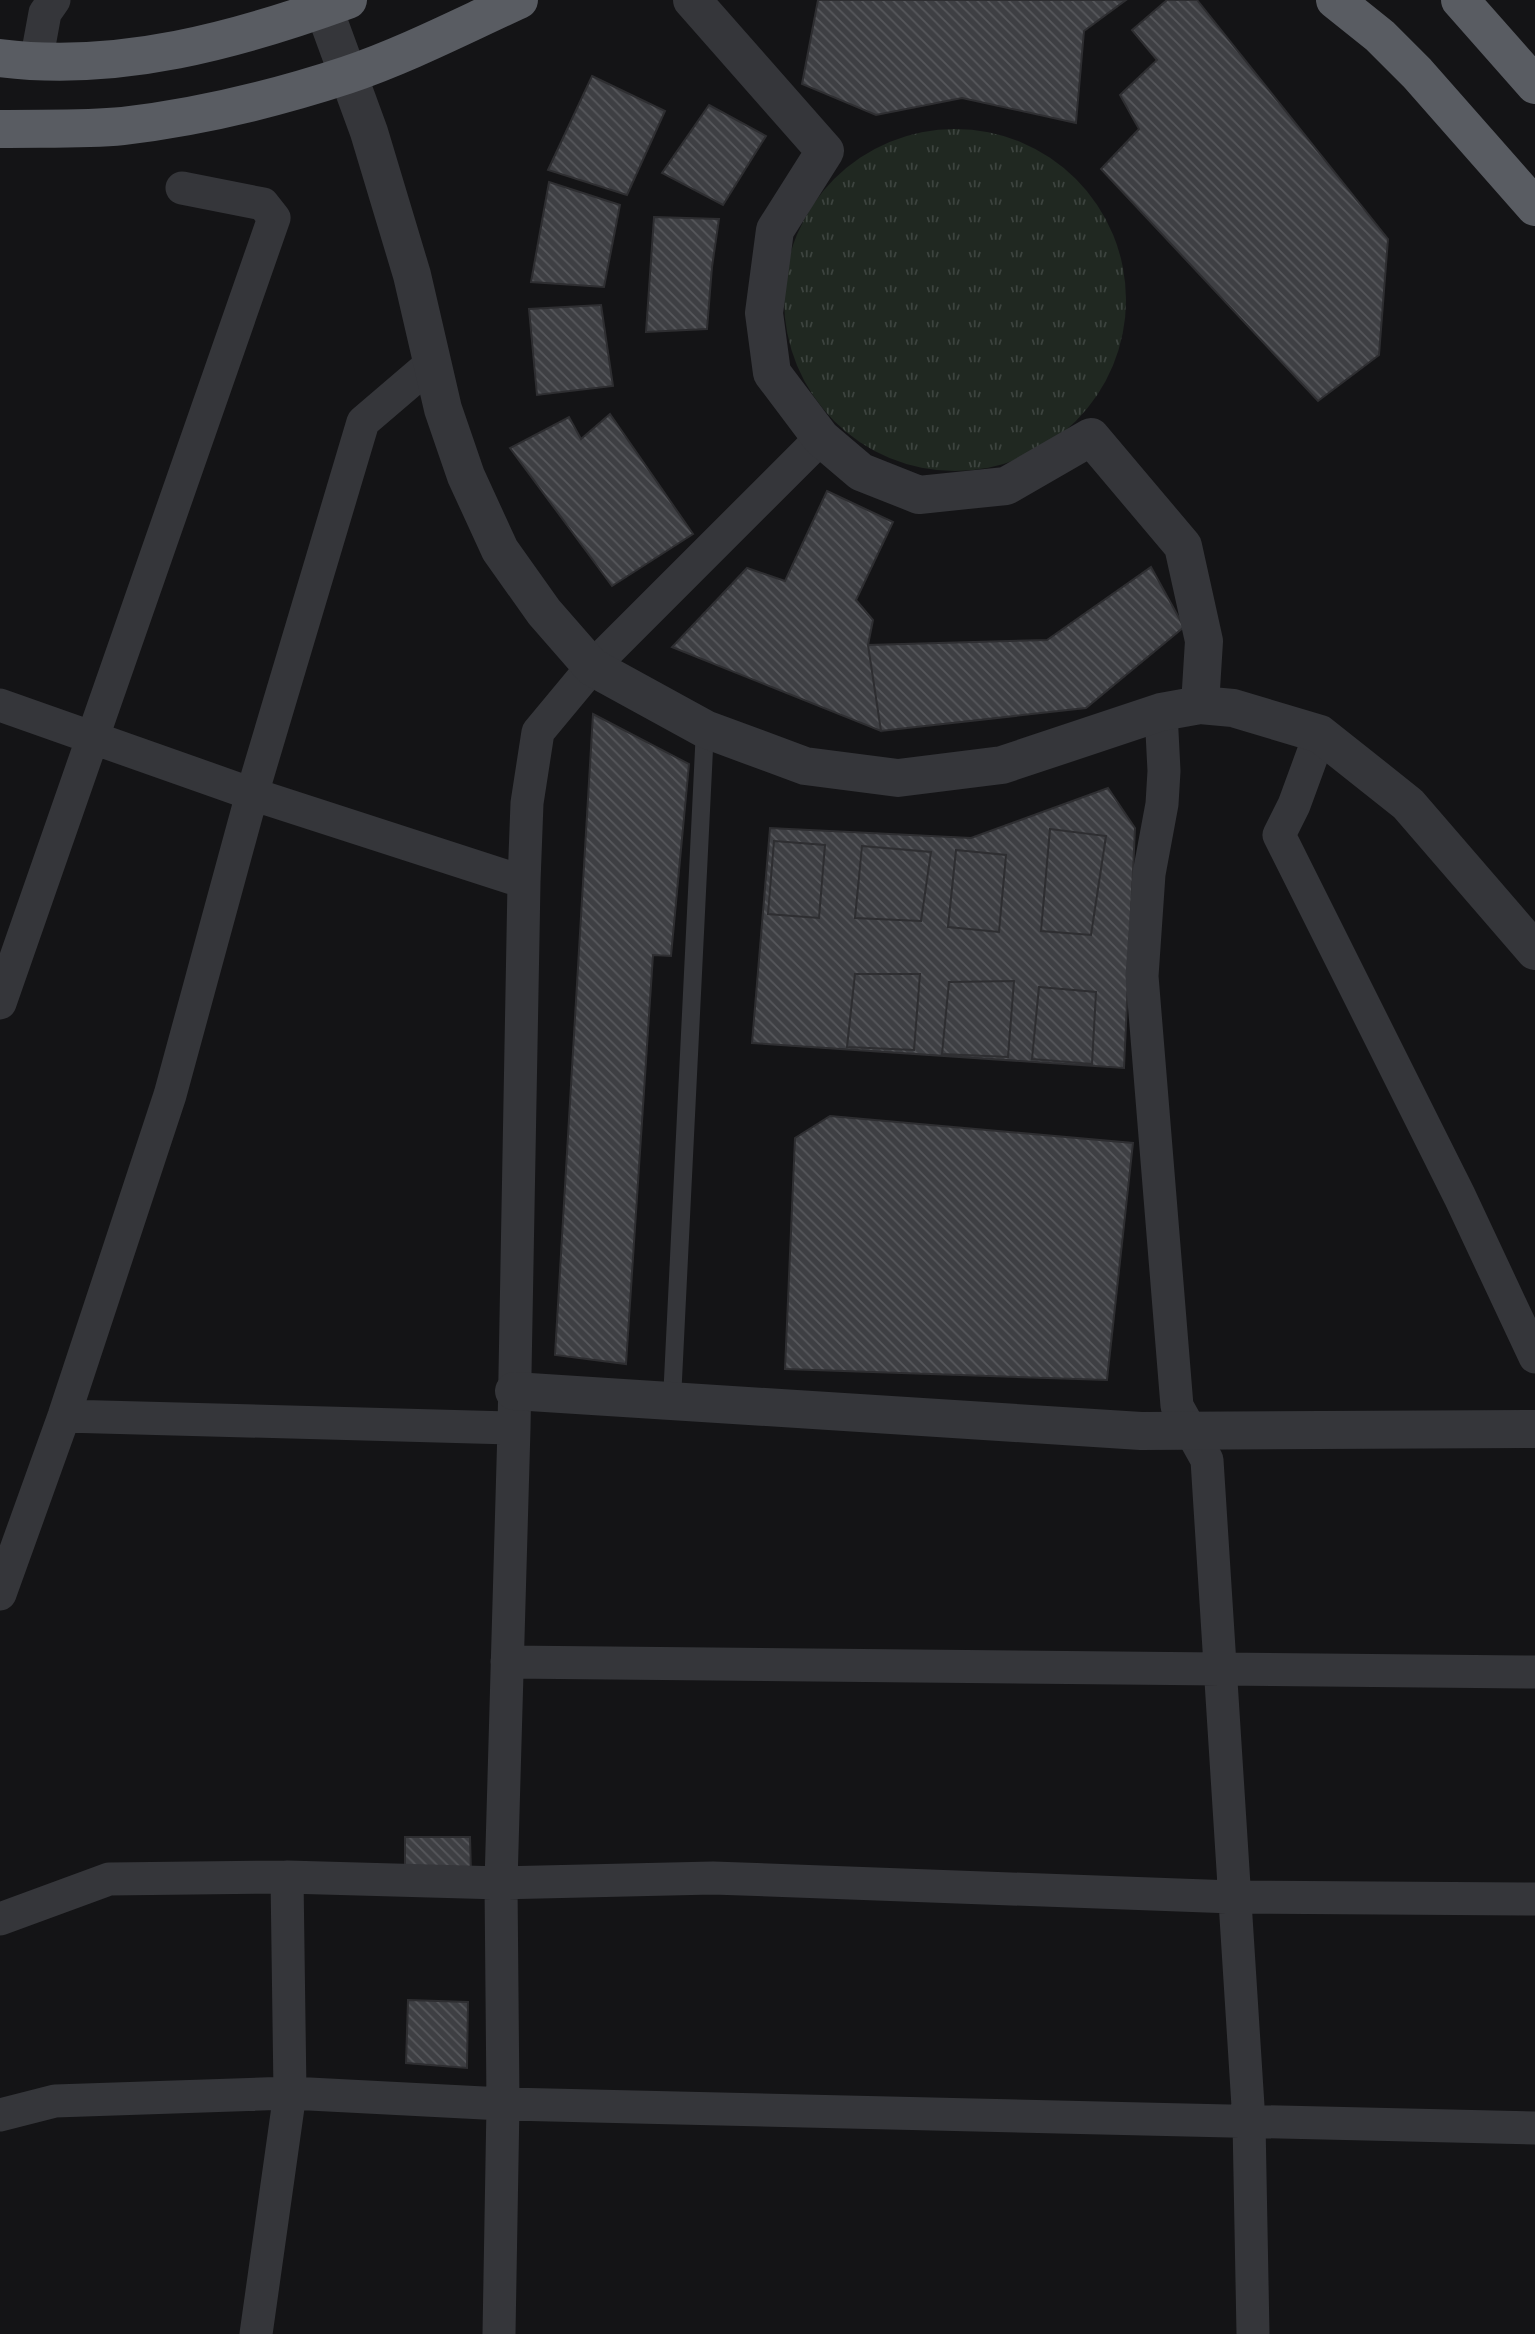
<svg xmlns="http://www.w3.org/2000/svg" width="1535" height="2334" viewBox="0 0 1535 2334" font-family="'Golos Text',sans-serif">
<defs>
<pattern id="grass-tufts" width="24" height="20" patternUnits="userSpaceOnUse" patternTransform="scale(1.75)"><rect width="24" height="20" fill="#202821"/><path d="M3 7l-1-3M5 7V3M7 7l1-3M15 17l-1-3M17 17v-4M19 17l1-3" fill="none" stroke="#3d443f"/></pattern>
<pattern id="building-back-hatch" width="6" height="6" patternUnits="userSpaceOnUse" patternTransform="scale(1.75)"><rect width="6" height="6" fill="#3e3f43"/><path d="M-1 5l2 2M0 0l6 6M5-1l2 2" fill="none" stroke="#57585c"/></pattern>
</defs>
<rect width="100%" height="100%" fill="#141416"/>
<path fill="url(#grass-tufts)" d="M784 300a171 171 0 1 1 342 0a171 171 0 1 1-342 0Z"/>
<path fill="url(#building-back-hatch)" stroke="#2e2e31" stroke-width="2" d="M 818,0 L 1126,0 L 1084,31 L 1076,123 L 962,98 L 876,115 L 802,84 Z
M 1167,0 L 1197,0 L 1388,239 L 1379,355 L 1318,401 L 1101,169 L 1139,129 L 1120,95 L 1157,60 L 1132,30 Z
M 592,76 L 665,111 L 627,195 L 548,170 Z
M 709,105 L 766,136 L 723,205 L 662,173 Z
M 549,182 L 620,205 L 604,287 L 531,282 Z
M 654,217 L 719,219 L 712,267 L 707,329 L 646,332 Z
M 601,305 L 613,386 L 537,395 L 529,309 Z
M 610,414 L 693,534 L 612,586 L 510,448 L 569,417 L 581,439 Z
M 827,491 L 893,522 L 856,600 L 873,620 L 868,645 L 881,731 L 672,647 L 747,568 L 785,581 Z
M 1151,567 L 1184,627 L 1086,708 L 881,731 L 868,645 L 1047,640 Z
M 593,714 L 689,764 L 671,956 L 653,955 L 626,1364 L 555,1355 Z
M 1108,788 L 1135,828 L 1124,1068 L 752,1043 L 770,828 L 971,838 Z
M 1050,829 L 1106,836 L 1091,935 L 1041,931 Z
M 774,841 L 825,845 L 819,918 L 768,914 Z
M 862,846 L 931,852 L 921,921 L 855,918 Z
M 956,850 L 1006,855 L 999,932 L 948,927 Z
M 855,974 L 920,974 L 914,1050 L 847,1047 Z
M 1014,981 L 1008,1057 L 942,1054 L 949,982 Z
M 1039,987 L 1096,992 L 1092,1064 L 1032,1059 Z
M 830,1116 L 1133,1143 L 1107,1380 L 785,1369 L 795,1138 Z
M 405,1837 L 470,1837 L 471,1873 L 405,1872 Z
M 408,2000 L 468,2002 L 467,2068 L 406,2063 Z"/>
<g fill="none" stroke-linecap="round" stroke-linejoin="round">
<path stroke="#35363a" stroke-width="18" d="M 672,1400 L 705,729"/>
<path stroke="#35363a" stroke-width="33" d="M 36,62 L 45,13 L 54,0
M 432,363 L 363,422 L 252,794 L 524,882
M 0,705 L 252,794 L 170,1095 L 64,1416 L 0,1594
M 1161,712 L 1164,771 L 1162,804 L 1149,874 L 1142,976 L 1177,1406 L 1207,1460 L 1249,2122 L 1253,2334
M 1320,734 L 1294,805 L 1279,835 L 1460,1197 L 1535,1357
M 0,1003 L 274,218 L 263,204 L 182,188
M 64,1416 L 514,1428
M 507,1662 L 1535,1672
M 0,1919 L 109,1879 L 287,1877 L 501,1883 L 713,1878 L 1233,1897 L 1535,1899
M 0,2115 L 55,2101 L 290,2093 L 503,2104 L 1535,2128
M 256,2334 L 290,2093 L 287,1877
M 499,2334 L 503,2104 L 501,1883 L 514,1428 L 524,882 L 527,803 L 538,732 L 592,667 L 821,438"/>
<path stroke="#35363a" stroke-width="38" d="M 692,0 L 825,151 L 775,230 L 764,313 L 772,373 L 821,438 L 861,472 L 919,495 L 1006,486 L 1091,437 L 1183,546 L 1204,641 L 1200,705
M 324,9 L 369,132 L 412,275 L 443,409 L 466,476 L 500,550 L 544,612 L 592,667 L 705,729 L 805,766 L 898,778 L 1002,765 L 1161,712 L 1200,705 L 1233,708 L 1320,734 L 1408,804 L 1535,951
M 514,1391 L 1141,1431 L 1535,1429"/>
<path stroke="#595c62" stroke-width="38" d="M 1335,0 L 1380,36 L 1417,73 L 1535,207
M 1460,0 L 1535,85
M 0,58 C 119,73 238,40 348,0
M 0,129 C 41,128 83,130 123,126 C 199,117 274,99 347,75 C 406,55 462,26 519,0"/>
</g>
</svg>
